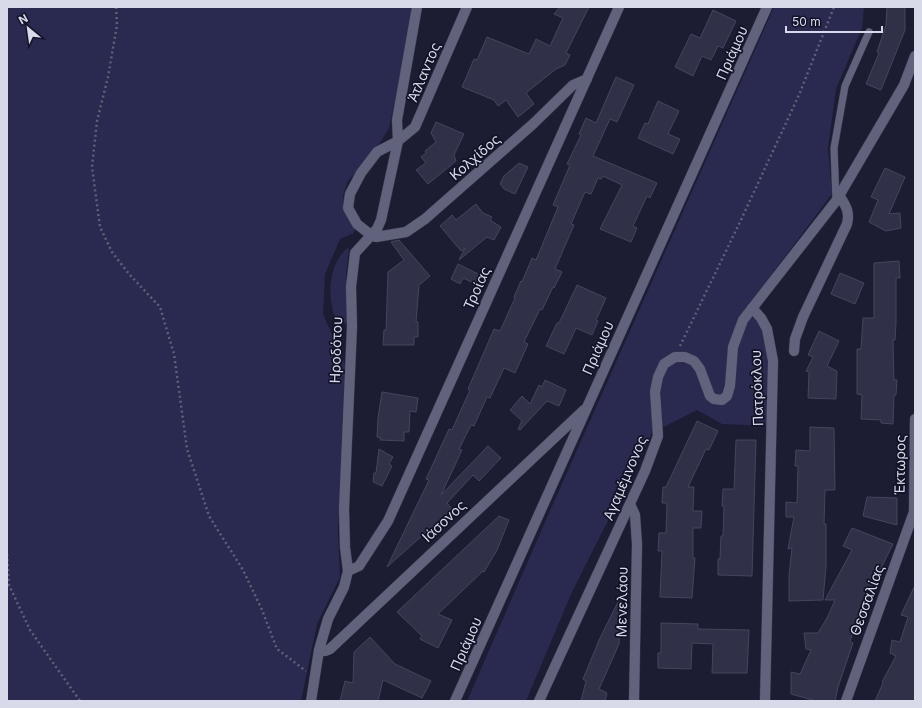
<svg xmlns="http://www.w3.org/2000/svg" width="922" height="708" viewBox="0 0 922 708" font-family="Inter,sans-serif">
<rect width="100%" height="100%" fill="#1c1d33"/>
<path fill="#2a2950" d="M 7,7 L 415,7 L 389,128 L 377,148 L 348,181 L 343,195 L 344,210 L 355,229 L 354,233 L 340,239 L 325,274 L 323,314 L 345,364 L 338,532 L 340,577 L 317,624 L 301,701 L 7,701 Z
M 774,7 L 864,7 L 862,28 L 836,89 L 828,148 L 832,194 L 744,311 L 757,321 L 766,341 L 770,426 L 722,424 L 697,410 L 652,433 L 572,592 L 526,701 L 467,701 L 549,513 Z
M 347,248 L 349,248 L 346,273 L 346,306 L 349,322 L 339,325 C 326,303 327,266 347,248 Z"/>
<path fill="#303149" stroke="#44455e" d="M 560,7 L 589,7 L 566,53 L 570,55 L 565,65 L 556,69 L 526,93 L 534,104 L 518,117 L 506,100 L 498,106 L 494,100 L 462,87 L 474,59 L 477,60 L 487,37 L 529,54 L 536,39 L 550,46 L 563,18 L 554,14 Z
M 887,7 L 905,7 L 905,30 L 881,90 L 866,84 L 879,53 L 877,52 L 886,25 Z
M 713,10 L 736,21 L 723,48 L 718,46 L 711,60 L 702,56 L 693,76 L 675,67 L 691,34 L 700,38 Z
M 616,77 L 634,85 L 617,122 L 610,119 L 593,156 L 657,183 L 650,198 L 647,196 L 633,226 L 637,228 L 631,242 L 600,229 L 622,185 L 603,176 L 601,179 L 598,178 L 591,194 L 585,192 L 571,224 L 574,225 L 555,269 L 562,272 L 554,288 L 553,287 L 542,310 L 540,309 L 524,342 L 528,344 L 515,373 L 504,368 L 490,398 L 487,397 L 474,426 L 471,425 L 459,449 L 462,450 L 441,495 L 488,446 L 501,458 L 479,481 L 473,475 L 447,503 L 452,509 L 387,567 L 429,480 L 426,479 L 449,429 L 452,430 L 470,390 L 468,389 L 494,329 L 500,331 L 515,298 L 514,297 L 521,281 L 522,282 L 532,258 L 536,260 L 558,207 L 553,205 L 570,165 L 567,164 L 581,135 L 579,134 L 586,118 L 596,123 Z
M 658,101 L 679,111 L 668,134 L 680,139 L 673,154 L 638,138 L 645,123 L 648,124 Z
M 436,122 L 464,134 L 454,155 L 456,161 L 428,184 L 416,170 L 426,163 L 421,157 L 426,153 L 425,151 L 436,142 L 431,133 Z
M 519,163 L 528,167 L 515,194 L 504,189 L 500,184 L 504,176 Z
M 885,168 L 905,177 L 889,214 L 900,213 L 901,228 L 886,231 L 869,222 L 878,200 L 871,197 Z
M 476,204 L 483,213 L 492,217 L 490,220 L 501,227 L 494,240 L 487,237 L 459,260 L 465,248 L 461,251 L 440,226 L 452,215 L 456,220 Z
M 399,240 L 430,276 L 419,285 L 416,322 L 418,322 L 418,337 L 414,337 L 414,345 L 383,345 L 384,330 L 386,330 L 388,272 L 404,260 L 391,242 Z
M 899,261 L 900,278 L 896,278 L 896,323 L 895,340 L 893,340 L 894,380 L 897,380 L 896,395 L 894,395 L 893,424 L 881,423 L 881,420 L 861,419 L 862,395 L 857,394 L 857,349 L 861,349 L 863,318 L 874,318 L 874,263 Z
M 458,264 L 480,275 L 476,284 L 463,278 L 460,284 L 451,279 Z
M 840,273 L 864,283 L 855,304 L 831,294 Z
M 577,285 L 606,298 L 596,320 L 598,321 L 592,335 L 576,328 L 564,354 L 546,346 L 557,323 L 559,323 Z
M 819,331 L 839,341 L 827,366 L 837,371 L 836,399 L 808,398 L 809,372 L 806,371 L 813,357 L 808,355 Z
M 545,380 L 566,390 L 559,406 L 547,401 L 520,430 L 518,429 L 522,421 L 510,410 L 522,396 L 530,404 L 539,385 L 542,387 Z
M 382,392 L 418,398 L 416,412 L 410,411 L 409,432 L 404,432 L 404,441 L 380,440 L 381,438 L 377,437 L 378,418 Z
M 697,421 L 718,431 L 709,450 L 706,449 L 688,487 L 694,487 L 693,511 L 702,511 L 701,528 L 693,528 L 693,558 L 695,558 L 692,598 L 660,597 L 662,551 L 658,551 L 659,533 L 666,533 L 667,503 L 662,503 L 663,487 L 666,487 Z
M 810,427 L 834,428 L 835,490 L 825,490 L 824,524 L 826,524 L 826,567 L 823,600 L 789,601 L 789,576 L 792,548 L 788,549 L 794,517 L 786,517 L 786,502 L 797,503 L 798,466 L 795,466 L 796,450 L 810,451 Z
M 736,440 L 756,440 L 752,576 L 718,575 L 718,559 L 720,559 L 721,536 L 723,536 L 724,506 L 722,506 L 723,489 L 734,489 Z
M 379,449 L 393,457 L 389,464 L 392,466 L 382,486 L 373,482 L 374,473 L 376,473 Z
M 867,497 L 897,498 L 897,525 L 863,516 Z
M 499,516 L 509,520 L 497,550 L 484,572 L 483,571 L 438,614 L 452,620 L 438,648 L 420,639 L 422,636 L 397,612 Z
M 852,528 L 893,544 L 879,572 L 883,574 L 866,598 L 869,599 L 863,617 L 859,616 L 850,641 L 853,643 L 838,687 L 835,701 L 816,701 L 791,694 L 791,672 L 800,674 L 811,650 L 806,649 L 804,633 L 818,633 L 827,618 L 835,600 L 825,600 L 852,550 L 843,546 Z
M 915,585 L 915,701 L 875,701 L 883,683 L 882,682 L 896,656 L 890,653 L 892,640 L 900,642 L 908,617 L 901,615 Z
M 622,594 L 619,644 L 599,689 L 607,693 L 605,701 L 581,701 L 586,681 L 583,679 L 600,638 Z
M 661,623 L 698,624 L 698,629 L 749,630 L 747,673 L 712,673 L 713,644 L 692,643 L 691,669 L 658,668 L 658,653 L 661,653 Z
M 370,637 L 395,664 L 431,681 L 422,698 L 383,680 L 378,701 L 340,701 L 345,681 L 353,683 L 354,652 Z"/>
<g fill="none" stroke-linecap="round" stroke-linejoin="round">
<g stroke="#39394c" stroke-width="8">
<path id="lane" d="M 836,201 L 834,148 L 845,86 L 869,32"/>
</g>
<g stroke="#39394c" stroke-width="11">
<path id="street" d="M 467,7 L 415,127 L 398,141 L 377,152 L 361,173 L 350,194 L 348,208 L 357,224 L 371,235 L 376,237 L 406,232 L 425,219 L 533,124 L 573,85 L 587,79
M 752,308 L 761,318 L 767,329 L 773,361 L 765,701
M 794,351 L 795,339 L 803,317 L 847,224 C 850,212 846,206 839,195
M 630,504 L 635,515 L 637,544 L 634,701
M 914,511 L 915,419
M 348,571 L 359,566 L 388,521 L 619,7
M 319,650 L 325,651 L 330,649 L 584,410
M 311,701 L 319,650 L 328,619 L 344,587 L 348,571 L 345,547 L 344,509 L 352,327 L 351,287 L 355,253 L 377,229 L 381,220 L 398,141 L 397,120 L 417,7
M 455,701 L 767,7
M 539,701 L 645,471 L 658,436 L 655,392 L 658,377 L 664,364 L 675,357 L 685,357 L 694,361 L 700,369 L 710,396 L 714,399 L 722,400 L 727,396 L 730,386 L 733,347 L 743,320 L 836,201 L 904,85 L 915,56
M 846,701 L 915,509"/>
</g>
<path stroke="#606175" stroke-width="2.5" stroke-dasharray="2 3" stroke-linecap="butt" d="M 116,7 L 117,25 L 108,77 L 97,121 L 92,167 L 100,227 L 112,252 L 129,274 L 160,307 L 174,354 L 187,449 L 209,516 L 243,570 L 262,610 L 277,649 L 306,671
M 680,346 L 740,222 L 799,95 L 834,7
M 7,554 L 9,585 L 30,630 L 80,701"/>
<use href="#lane" stroke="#61637d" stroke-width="7"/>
<use href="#street" stroke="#61637d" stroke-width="10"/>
</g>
<g text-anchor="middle" stroke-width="3.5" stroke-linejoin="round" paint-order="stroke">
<g font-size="14" fill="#d9dae9" stroke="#131328">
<text transform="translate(732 53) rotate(-66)" y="5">Πριάμου</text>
<text transform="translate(424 72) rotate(-67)" y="5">Άτλαντος</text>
<text transform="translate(475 157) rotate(-41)" y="5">Κολχίδος</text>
<text transform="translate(477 288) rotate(-66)" y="5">Τροίας</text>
<text transform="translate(598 348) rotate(-66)" y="5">Πριάμου</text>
<text transform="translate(336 350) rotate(-88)" y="5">Ηροδότου</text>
<text transform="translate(757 388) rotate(-92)" y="5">Πατρόκλου</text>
<text transform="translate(900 465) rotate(-89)" y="5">Έκτωρος</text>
<text transform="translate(625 478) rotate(-67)" y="5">Αγαμέμνονος</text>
<text transform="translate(444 521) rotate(-43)" y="5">Ιάσονος</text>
<text transform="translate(867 600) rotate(-70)" y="5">Θεσσαλίας</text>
<text transform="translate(622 602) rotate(-89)" y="5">Μενελάου</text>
<text transform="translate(466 644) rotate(-66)" y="5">Πριάμου</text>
</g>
</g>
<rect width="922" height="708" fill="none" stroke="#d9dae9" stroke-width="16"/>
<g transform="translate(28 28) rotate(331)" stroke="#131328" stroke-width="3" paint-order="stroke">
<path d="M0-3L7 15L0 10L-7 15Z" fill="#d9dae9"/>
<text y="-6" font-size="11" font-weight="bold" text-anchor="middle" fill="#d9dae9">N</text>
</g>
<path d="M786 26v6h96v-6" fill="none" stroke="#d9dae9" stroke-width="2"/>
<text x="792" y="26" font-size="12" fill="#d9dae9" stroke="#131328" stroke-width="3" paint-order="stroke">50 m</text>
</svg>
